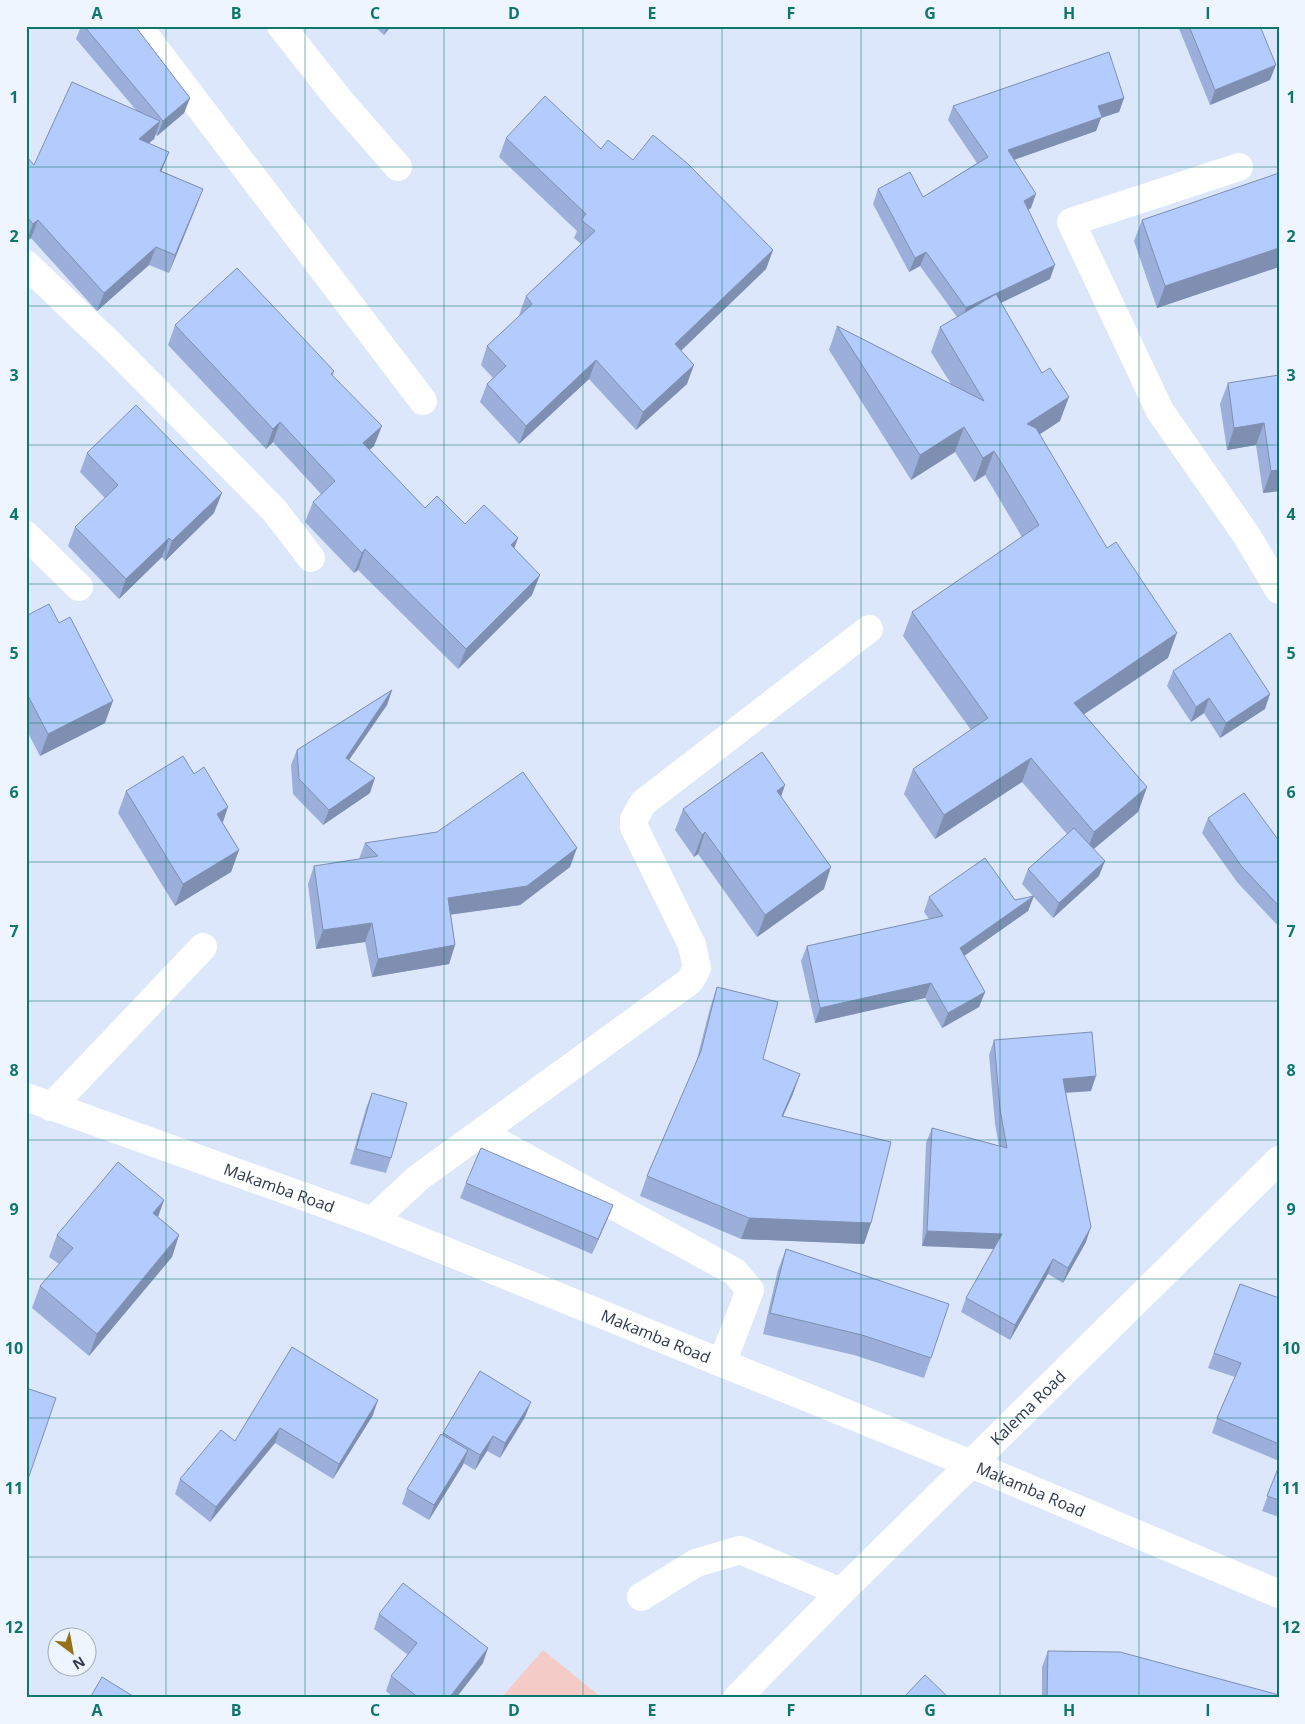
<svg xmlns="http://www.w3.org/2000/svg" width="1305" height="1724" viewBox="0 0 1305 1724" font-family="'Open Sans',sans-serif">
<rect width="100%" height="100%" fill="#dde7fb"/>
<path fill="#f4cbc7" d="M 543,1650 L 602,1698 L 501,1698 Z"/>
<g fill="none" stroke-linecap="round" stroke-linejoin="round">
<g stroke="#fff" stroke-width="28">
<path d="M 138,26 L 423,401"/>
<path d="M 281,26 L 341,102 L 398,167"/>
<path d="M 1239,167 L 1071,222 L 1160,411 L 1247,536 L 1279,590"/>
<path d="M 26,264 L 113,347 L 274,510 L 311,558"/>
<path d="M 26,535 L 79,587"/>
<path id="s1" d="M 26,1097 L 372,1221 L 971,1464 L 1279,1594"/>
<path d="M 51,1107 L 203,947"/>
<path d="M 481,1133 L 735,1272 L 750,1290 L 722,1363"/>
<path d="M 372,1221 L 418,1178 L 690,981 L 697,968 L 692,945 L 634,827 L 634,819 L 643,803 L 869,629"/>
<path d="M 641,1597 L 696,1563 L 740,1550 L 841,1592"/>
<path id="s2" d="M 737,1698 L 841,1592 L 1279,1160"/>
</g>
</g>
<path fill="#9bafda" d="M 81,26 L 135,26 L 190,98 L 184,113 L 157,136 L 156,134 L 154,139 L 149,143 L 162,171 L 203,189 L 196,207 L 169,273 L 149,265 L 97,311 L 31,238 L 26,242 L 26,156 L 34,165 L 136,110 L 76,39 Z
M 374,26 L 391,26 L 384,35 Z
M 1178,26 L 1260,26 L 1270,80 L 1210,105 Z
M 1124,98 L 1119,112 L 1101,118 L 1096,131 L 1014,160 L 1031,208 L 1028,210 L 1050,279 L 1001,303 L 1060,421 L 1039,435 L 1168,658 L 1084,714 L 1147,787 L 1138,812 L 1094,849 L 1099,876 L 1053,918 L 1033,896 L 1028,911 L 964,956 L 985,992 L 979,1007 L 942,1028 L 925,998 L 815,1023 L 801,961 L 807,946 L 929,919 L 924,912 L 929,897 L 1015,900 L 1033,896 L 1022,884 L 1028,869 L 1067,834 L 1022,782 L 935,839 L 904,794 L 913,769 L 971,730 L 903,636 L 912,612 L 1022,537 L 985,475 L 974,482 L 955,452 L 911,480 L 829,350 L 837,326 L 951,384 L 931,352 L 940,327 L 957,317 L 920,266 L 909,272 L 873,204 L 878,189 L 923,197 L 977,163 L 948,120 L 953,106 Z
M 506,138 L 601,149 L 633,160 L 773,250 L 766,269 L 681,351 L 687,384 L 636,430 L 589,379 L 519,444 L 480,402 L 487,384 L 493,378 L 481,365 L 487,346 L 520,316 L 519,315 L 526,296 L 581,244 L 574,238 L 577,231 L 499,157 Z
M 1279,173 L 1279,267 L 1157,308 L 1134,241 L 1142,220 Z
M 175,325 L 334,371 L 333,376 L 374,446 L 369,450 L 425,508 L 465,524 L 518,538 L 514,549 L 532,595 L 458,669 L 358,570 L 354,573 L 305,522 L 313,502 L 321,494 L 273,442 L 266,449 L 168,345 Z
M 1279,375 L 1279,491 L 1263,493 L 1256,445 L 1227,450 L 1220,404 L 1228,383 Z
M 87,453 L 214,513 L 165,561 L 162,557 L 119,599 L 68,546 L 75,527 L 105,498 L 80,472 Z
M 26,616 L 105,723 L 40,756 L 26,729 Z
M 1173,671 L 1265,709 L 1220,738 L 1204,713 L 1191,722 L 1167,686 Z
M 392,690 L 387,705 L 349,760 L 370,793 L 323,825 L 293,794 L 291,765 L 297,750 Z
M 126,791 L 223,823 L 239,850 L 231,872 L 175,906 L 118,813 Z
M 781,797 L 824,889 L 757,937 L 698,854 L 694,857 L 675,830 L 683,809 Z
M 1208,818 L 1279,841 L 1279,927 L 1237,882 L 1202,833 Z
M 365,843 L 570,867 L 520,905 L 451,914 L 455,945 L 449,964 L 372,977 L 365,942 L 316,949 L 308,884 L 314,866 L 359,859 Z
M 717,987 L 763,1059 L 793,1094 L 783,1116 L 871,1223 L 864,1244 L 741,1239 L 640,1196 L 647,1176 L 696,1063 L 710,1008 Z
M 994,1040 L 1091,1091 L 1066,1093 L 1086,1242 L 1063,1283 L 1048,1274 L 1010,1340 L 961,1312 L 966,1298 L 994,1249 L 922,1246 L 926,1143 L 932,1128 L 999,1146 L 995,1124 L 989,1055 Z
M 372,1093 L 391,1158 L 386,1173 L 350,1164 L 366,1108 Z
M 466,1183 L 613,1205 L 607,1220 L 592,1254 L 460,1198 Z
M 164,1200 L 158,1217 L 179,1235 L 172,1257 L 89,1356 L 32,1308 L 40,1286 L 59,1264 L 49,1257 L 57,1235 Z
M 786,1249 L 931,1358 L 924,1378 L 854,1355 L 763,1334 L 778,1270 Z
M 1240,1284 L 1279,1298 L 1279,1461 L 1212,1433 L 1217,1418 L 1235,1377 L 1208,1368 Z
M 292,1347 L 373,1415 L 333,1479 L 275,1443 L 210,1522 L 175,1494 L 180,1479 L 235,1441 Z
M 525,1417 L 500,1458 L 487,1451 L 475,1470 L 463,1463 L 429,1520 L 402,1504 L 407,1489 L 443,1433 Z
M 1279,1466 L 1279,1517 L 1262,1511 Z
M 379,1614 L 483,1663 L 456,1698 L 394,1698 L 386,1691 L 391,1676 L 408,1655 L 374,1629 Z
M 1048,1651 L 1279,1698 L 1042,1698 L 1042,1667 Z"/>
<path fill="#7e8fb1" d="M 387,26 L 391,26 L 384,35 Z
M 1276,65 L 1270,80 L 1210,105 L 1215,90 Z
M 190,98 L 184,113 L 157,136 L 163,121 Z
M 1124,98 L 1119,112 L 1101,118 L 1096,131 L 1002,164 L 1008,150 L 1098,106 Z
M 160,121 L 154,139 L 132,157 L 139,139 Z
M 169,152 L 162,170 L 154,189 L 160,171 Z
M 203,189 L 196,207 L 169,273 L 175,255 Z
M 1036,194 L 1031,208 L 1019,215 L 1024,201 Z
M 38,220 L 31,238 L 26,242 L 33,224 Z
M 156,247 L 149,265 L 97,311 L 104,293 Z
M 1279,248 L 1279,267 L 1157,308 L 1165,286 Z
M 773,250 L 766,269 L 668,363 L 675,344 Z
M 926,252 L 920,266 L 909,272 L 915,258 Z
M 1055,265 L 1050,279 L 961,322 L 966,308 Z
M 596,360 L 589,379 L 519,444 L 526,426 Z
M 694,365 L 687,384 L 636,430 L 643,412 Z
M 1069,397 L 1060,421 L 1018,448 L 1027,424 Z
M 280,422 L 273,442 L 266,449 L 273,429 Z
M 1264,423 L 1256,445 L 1227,450 L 1234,428 Z
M 382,426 L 374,446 L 355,463 L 363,443 Z
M 964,427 L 955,452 L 911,480 L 920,455 Z
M 994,451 L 985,475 L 974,482 L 983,458 Z
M 1279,470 L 1279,491 L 1263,493 L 1271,471 Z
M 222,493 L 214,513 L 165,561 L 172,541 Z
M 169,538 L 162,557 L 119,599 L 126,579 Z
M 518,538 L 510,559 L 511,545 Z
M 365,549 L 358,570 L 354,573 L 362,553 Z
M 540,575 L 532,595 L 458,669 L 466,649 Z
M 1177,633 L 1168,658 L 1065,727 L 1074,703 Z
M 392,690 L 387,705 L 340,773 L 346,758 Z
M 1270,694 L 1265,709 L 1220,738 L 1226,723 Z
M 1209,698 L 1204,713 L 1191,722 L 1196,707 Z
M 113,701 L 105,723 L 40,756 L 48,734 Z
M 1031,758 L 1022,782 L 935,839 L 944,815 Z
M 375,778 L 370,793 L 323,825 L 329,810 Z
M 785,785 L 778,806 L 777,791 Z
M 1147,787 L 1138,812 L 1085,856 L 1094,832 Z
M 228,807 L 221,828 L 217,814 Z
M 705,832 L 698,854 L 694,857 L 702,835 Z
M 577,848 L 570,867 L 520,905 L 441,916 L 448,898 Z
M 239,850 L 231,872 L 175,906 L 183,884 Z
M 1105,861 L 1099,876 L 1053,918 L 1059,903 Z
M 831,867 L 824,889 L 757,937 L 765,915 Z
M 1034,896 L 1028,911 L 954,963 L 960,948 Z
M 372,923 L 365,942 L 316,949 L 323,930 Z
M 455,945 L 449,964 L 372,977 L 378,959 Z
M 931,983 L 925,998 L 815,1023 L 820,1008 Z
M 985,992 L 979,1007 L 942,1028 L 948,1013 Z
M 800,1074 L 793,1094 L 774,1136 L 782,1116 Z
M 1096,1076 L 1091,1091 L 1058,1093 L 1063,1079 Z
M 164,1200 L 156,1222 L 153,1213 Z
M 613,1205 L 607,1220 L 592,1254 L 598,1239 Z
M 749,1218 L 871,1223 L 864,1244 L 741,1239 Z
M 1091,1227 L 1086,1242 L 1063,1283 L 1068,1268 Z
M 927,1231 L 1002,1234 L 997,1249 L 922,1246 Z
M 179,1235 L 172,1257 L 89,1356 L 97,1334 Z
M 1053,1259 L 1048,1274 L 1010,1340 L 1015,1325 Z
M 378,1400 L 373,1415 L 333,1479 L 339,1464 Z
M 531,1402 L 525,1417 L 500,1458 L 505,1443 Z
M 280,1428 L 275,1443 L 210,1522 L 216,1507 Z
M 493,1436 L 487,1451 L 475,1470 L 480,1455 Z
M 468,1450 L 463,1465 L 429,1520 L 434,1505 Z
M 488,1648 L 483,1663 L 456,1698 L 449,1698 Z"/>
<path fill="#b4ccfd" stroke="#7e8fb1" d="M 84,26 L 135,26 L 190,98 L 163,121 Z
M 1189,26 L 1260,26 L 1276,65 L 1215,90 Z
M 1109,52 L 1124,98 L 1098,106 L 1102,117 L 1008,150 L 1036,194 L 1024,201 L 1055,265 L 966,308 L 926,252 L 915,258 L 878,189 L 910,172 L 923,197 L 988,157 L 953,106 Z
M 72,82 L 160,121 L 139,139 L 169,152 L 160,171 L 203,189 L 175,255 L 156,247 L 104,293 L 38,220 L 33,224 L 26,216 L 26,156 L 34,165 Z
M 545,96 L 601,149 L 608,140 L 633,160 L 653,135 L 687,163 L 773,250 L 675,344 L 694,365 L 643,412 L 596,360 L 526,426 L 487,384 L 506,366 L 487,346 L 532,304 L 526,296 L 595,231 L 581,220 L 586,214 L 506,138 Z
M 1279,173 L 1279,248 L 1165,286 L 1142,220 Z
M 237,268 L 334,371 L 331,374 L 382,426 L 363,443 L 425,508 L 437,496 L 465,524 L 484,505 L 518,538 L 511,545 L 540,575 L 466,649 L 365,549 L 362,553 L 313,502 L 335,481 L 280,422 L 273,429 L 175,325 Z
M 996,294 L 1042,373 L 1050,368 L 1069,397 L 1027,424 L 1036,428 L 1107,548 L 1116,542 L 1177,633 L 1074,703 L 1147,787 L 1094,832 L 1031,758 L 944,815 L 913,769 L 988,718 L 912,612 L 1039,525 L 994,451 L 983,458 L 964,427 L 920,455 L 837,326 L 984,401 L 940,327 Z
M 1279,375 L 1279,470 L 1271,471 L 1264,423 L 1234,428 L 1228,383 Z
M 136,405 L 222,493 L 172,541 L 169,538 L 126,579 L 75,527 L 118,485 L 87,453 Z
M 49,604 L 59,623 L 70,617 L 113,701 L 48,734 L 26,692 L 26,616 Z
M 1230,633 L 1270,694 L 1226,723 L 1209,698 L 1196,707 L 1173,671 Z
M 392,690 L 346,758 L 375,778 L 329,810 L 299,779 L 297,750 Z
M 762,752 L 785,785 L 777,791 L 831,867 L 765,915 L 705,832 L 702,835 L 683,809 Z
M 183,756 L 194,774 L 204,767 L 228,807 L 217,814 L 239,850 L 183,884 L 126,791 Z
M 523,772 L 577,848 L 527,886 L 448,898 L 455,945 L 378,959 L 372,923 L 323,930 L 314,866 L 378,856 L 365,843 L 437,832 Z
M 1244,793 L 1279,841 L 1279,906 L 1242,867 L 1208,818 Z
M 1074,828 L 1105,861 L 1059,903 L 1028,869 Z
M 985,858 L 1015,900 L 1034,896 L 960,948 L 985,992 L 948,1013 L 931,983 L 820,1008 L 807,946 L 943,916 L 929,897 Z
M 717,987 L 778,1002 L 763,1059 L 800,1074 L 782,1116 L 891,1142 L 871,1223 L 749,1218 L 647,1176 L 701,1051 Z
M 1092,1032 L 1096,1076 L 1063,1079 L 1091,1227 L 1068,1268 L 1053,1259 L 1015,1325 L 966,1298 L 1002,1234 L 927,1231 L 932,1128 L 1007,1148 L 1000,1109 L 994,1040 Z
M 372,1093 L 407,1103 L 391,1158 L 356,1149 Z
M 481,1148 L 613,1205 L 598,1239 L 466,1183 Z
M 118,1162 L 164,1200 L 153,1213 L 179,1235 L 97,1334 L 40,1286 L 73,1248 L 57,1235 Z
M 786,1249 L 949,1304 L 931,1358 L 862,1335 L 770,1313 Z
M 1240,1284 L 1279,1298 L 1279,1444 L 1217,1418 L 1241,1363 L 1214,1353 Z
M 292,1347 L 378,1400 L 339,1464 L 280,1428 L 216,1507 L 180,1479 L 221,1430 L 235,1441 Z
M 480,1371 L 531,1402 L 505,1443 L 493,1436 L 480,1455 L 443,1433 Z
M 26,1388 L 56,1398 L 26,1485 Z
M 441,1434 L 468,1450 L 434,1505 L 407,1489 Z
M 1279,1466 L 1279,1500 L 1267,1496 Z
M 403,1583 L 488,1648 L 449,1698 L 419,1698 L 391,1676 L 417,1643 L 379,1614 Z
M 1048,1651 L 1120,1652 L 1279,1695 L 1279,1698 L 1047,1698 Z
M 925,1675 L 949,1698 L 903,1698 Z
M 102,1677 L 136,1698 L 90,1698 Z"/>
<path fill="none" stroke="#0f766e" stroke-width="1" stroke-opacity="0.55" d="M 166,26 L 166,1698M 305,26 L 305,1698M 444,26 L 444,1698M 583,26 L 583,1698M 722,26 L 722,1698M 861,26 L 861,1698M 1000,26 L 1000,1698M 1139,26 L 1139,1698M 26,167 L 1279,167M 26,306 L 1279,306M 26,445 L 1279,445M 26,584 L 1279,584M 26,723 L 1279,723M 26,862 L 1279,862M 26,1001 L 1279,1001M 26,1140 L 1279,1140M 26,1279 L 1279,1279M 26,1418 L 1279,1418M 26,1557 L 1279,1557"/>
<g text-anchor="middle" stroke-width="4" stroke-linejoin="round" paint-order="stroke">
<g font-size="16" fill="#2f394c" stroke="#eff5ff">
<text dy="6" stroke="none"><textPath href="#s1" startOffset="269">Makamba Road</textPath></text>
<text dy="6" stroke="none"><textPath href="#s1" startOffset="674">Makamba Road</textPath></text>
<text dy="6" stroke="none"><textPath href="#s2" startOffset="411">Kalema Road</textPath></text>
<text dy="6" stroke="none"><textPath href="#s1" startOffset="1079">Makamba Road</textPath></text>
</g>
</g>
<rect width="1305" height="1724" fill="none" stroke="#eff5ff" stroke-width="55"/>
<g transform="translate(72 1652) rotate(148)"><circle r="24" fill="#eff5ff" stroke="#a2aab7"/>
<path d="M0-4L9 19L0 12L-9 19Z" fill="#957119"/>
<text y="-8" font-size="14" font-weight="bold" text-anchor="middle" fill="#2f394c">N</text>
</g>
<rect x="28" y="28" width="1250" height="1668" fill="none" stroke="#0f766e" stroke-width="2"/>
<g font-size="16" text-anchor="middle" font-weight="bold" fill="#0f766e">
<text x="97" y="19">A</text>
<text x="236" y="19">B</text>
<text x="375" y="19">C</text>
<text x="514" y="19">D</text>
<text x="652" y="19">E</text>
<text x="791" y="19">F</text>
<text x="930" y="19">G</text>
<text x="1069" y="19">H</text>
<text x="1208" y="19">I</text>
<text x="14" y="103">1</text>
<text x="1291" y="103">1</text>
<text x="14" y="242">2</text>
<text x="1291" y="242">2</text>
<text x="14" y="381">3</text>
<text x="1291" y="381">3</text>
<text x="14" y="520">4</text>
<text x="1291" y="520">4</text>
<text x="14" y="659">5</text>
<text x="1291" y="659">5</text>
<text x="14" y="798">6</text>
<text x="1291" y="798">6</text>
<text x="14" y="937">7</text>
<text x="1291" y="937">7</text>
<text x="14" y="1076">8</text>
<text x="1291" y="1076">8</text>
<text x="14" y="1215">9</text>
<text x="1291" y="1215">9</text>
<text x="14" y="1354">10</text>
<text x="1291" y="1354">10</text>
<text x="14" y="1494">11</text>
<text x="1291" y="1494">11</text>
<text x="14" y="1633">12</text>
<text x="1291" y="1633">12</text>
<text x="97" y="1716">A</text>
<text x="236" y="1716">B</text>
<text x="375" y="1716">C</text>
<text x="514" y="1716">D</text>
<text x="652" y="1716">E</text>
<text x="791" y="1716">F</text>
<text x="930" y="1716">G</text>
<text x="1069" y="1716">H</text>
<text x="1208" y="1716">I</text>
</g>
</svg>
